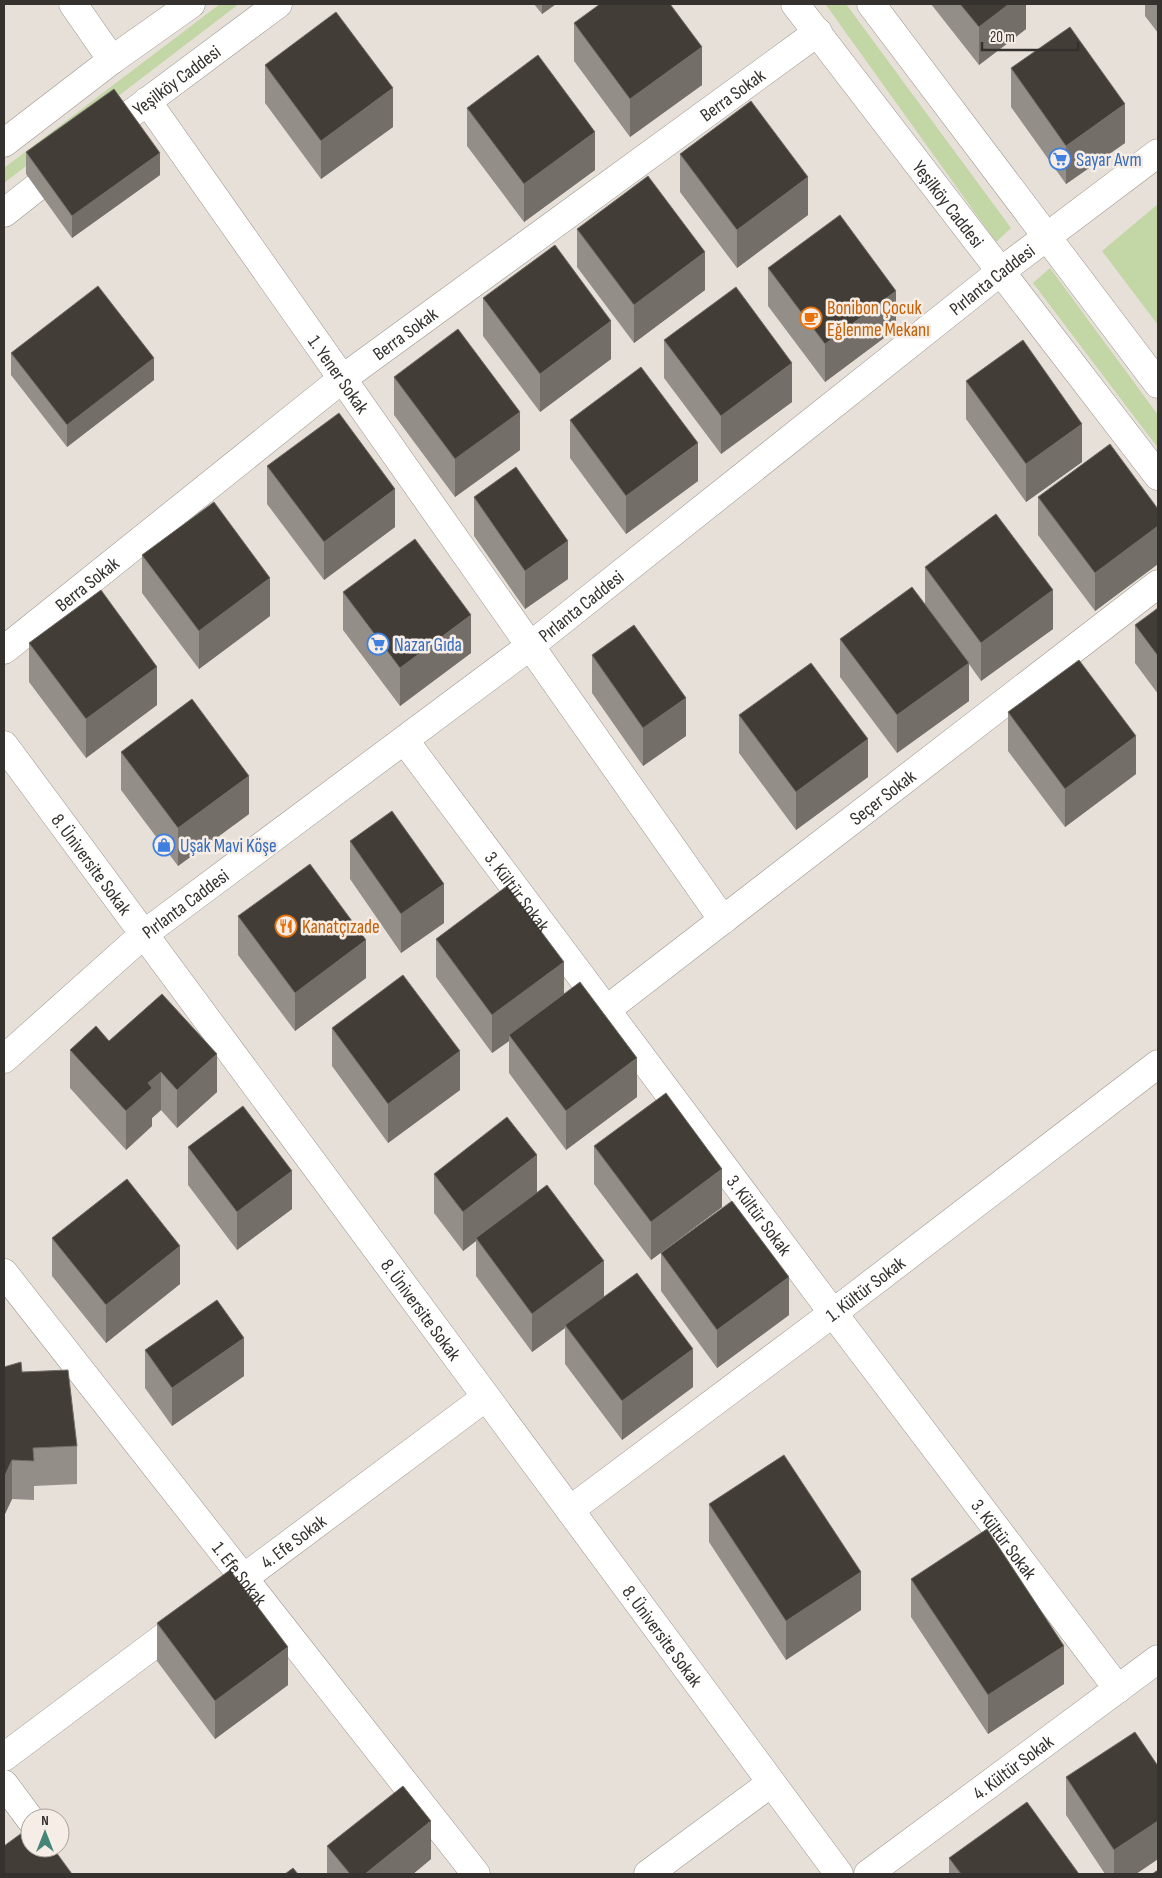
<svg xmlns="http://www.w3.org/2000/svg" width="1162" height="1878" viewBox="0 0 1162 1878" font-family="'Sofia Sans Condensed',sans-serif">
<rect width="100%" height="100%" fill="#e7e0d9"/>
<path fill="#c3d6a5" d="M 220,4 L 239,4 L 4,183 L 4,168 Z
M 827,4 L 846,4 L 1011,228 L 996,242 L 826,5 Z
M 1158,204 L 1158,325 L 1102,251 Z
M 1050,268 L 1158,415 L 1158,448 L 1033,283 Z"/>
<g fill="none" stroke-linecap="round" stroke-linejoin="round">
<g stroke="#9c958e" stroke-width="29">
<g id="minor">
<path d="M 73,4 L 112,60"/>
<path id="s1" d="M 147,101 L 723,920"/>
<path id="s2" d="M 4,650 L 342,379 L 818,32"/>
<path id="s3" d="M 405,741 L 833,1313 L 1118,1689"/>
<path id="s4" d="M 4,745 L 839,1874"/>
<path id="s5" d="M 606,1010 L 1158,584"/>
<path id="s6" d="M 4,1273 L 476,1874"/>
<path id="s7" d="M 570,1510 L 833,1313 L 1158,1064"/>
<path id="s8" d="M 229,1589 L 486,1397"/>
<path d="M 4,1757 L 188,1619"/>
<path d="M 4,1784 L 30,1819"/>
<path d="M 648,1874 L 771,1783"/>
<path id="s9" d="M 868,1874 L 1158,1659"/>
</g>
</g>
<g stroke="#9c958e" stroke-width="29">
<g id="tertiary">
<path id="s10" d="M 795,4 L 1158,476"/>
<path d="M 871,4 L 1158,384"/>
<path id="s11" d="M 101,136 L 278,4"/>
<path d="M 4,143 L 112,60 L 191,4"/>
<path d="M 4,213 L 66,164"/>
<path id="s12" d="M 4,1059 L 144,934 L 530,646 L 1000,272 L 1158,153"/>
</g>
</g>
<use href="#minor" stroke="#fff" stroke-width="28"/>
<use href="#tertiary" stroke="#fff" stroke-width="28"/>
</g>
<path fill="#948e88" d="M 534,4 L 556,4 L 542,14 Z
M 931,4 L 1026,4 L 1026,29 L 979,65 Z
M 1145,4 L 1158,4 L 1158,33 L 1145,16 Z
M 574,23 L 702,85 L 630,137 L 574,61 Z
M 265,65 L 393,127 L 321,179 L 265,103 Z
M 1011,68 L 1125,143 L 1066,184 L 1011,107 Z
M 467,108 L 595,170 L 524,222 L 467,146 Z
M 26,152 L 160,175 L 72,238 L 26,174 Z
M 680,154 L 808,215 L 737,268 L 680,192 Z
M 577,229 L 705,290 L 634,343 L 577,267 Z
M 768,268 L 896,329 L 825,382 L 768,306 Z
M 483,298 L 611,359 L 540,412 L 483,336 Z
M 664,340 L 792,402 L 721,454 L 664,378 Z
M 11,353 L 154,380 L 67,447 L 11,375 Z
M 394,377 L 520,450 L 455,497 L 394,415 Z
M 966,381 L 1082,462 L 1026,502 L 966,419 Z
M 570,420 L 698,481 L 626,534 L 570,458 Z
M 267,466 L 395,527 L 324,580 L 267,504 Z
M 474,497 L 568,579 L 525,609 L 474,536 Z
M 1038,497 L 1158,509 L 1158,564 L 1095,611 L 1038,535 Z
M 142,555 L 270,616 L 199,669 L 142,593 Z
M 925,567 L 1053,629 L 981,681 L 969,664 L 969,701 L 897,753 L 840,677 L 840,639 L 925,604 Z
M 343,592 L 471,653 L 400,706 L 343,630 Z
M 1158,608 L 1158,694 L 1135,663 L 1135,625 Z
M 29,643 L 157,705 L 86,758 L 29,682 Z
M 592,655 L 686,736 L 643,766 L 592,693 Z
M 1008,712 L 1136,774 L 1065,827 L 1008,751 Z
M 739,715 L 868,777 L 796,830 L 739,753 Z
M 121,752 L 249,814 L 178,866 L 121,790 Z
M 350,841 L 444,923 L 401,953 L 350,879 Z
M 238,916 L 366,978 L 295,1031 L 238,955 Z
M 436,939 L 564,995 L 637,1097 L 566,1150 L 509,1073 L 509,1041 L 492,1053 L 436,977 Z
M 332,1028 L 460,1090 L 388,1143 L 332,1066 Z
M 109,1041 L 217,1092 L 177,1128 L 161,1110 L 152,1118 L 152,1126 L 126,1150 L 70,1088 L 70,1050 Z
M 594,1146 L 722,1207 L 651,1260 L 594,1184 Z
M 188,1147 L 292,1209 L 237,1250 L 188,1185 Z
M 434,1174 L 537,1193 L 604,1297 L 693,1387 L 622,1440 L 565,1364 L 565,1328 L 532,1352 L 476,1276 L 476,1241 L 463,1251 L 434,1213 Z
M 52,1238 L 180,1284 L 106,1343 L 52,1276 Z
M 661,1253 L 789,1315 L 717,1368 L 661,1291 Z
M 145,1350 L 244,1376 L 172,1426 L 145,1388 Z
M 22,1372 L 77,1446 L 77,1484 L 34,1486 L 34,1500 L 12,1499 L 4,1516 Z
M 709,1504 L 861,1610 L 786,1660 L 709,1542 Z
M 911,1579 L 1064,1684 L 988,1734 L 911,1617 Z
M 157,1623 L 288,1685 L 215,1739 L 157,1661 Z
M 1158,1766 L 1158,1859 L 1136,1874 L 1105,1874 L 1066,1815 L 1066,1777 Z
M 327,1846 L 431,1859 L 413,1874 L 327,1874 Z
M 949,1858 L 1079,1874 L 949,1874 Z"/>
<path fill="#746e68" d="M 542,4 L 556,4 L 542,14 Z
M 1009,4 L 1026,4 L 1026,29 L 979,65 L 979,27 Z
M 702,47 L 702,85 L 630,137 L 630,99 Z
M 393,88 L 393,127 L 321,179 L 321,141 Z
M 1125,104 L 1125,143 L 1066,184 L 1066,146 Z
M 595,132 L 595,170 L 524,222 L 524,184 Z
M 160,153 L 160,175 L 72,238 L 72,216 Z
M 808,177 L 808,215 L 737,268 L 737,230 Z
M 705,252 L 705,290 L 634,343 L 634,305 Z
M 896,291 L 896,329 L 825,382 L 825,344 Z
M 611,321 L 611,359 L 540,412 L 540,374 Z
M 154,358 L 154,380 L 67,447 L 67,425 Z
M 792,363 L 792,402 L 721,454 L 721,416 Z
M 520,412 L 520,450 L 455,497 L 455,459 Z
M 1082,424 L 1082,462 L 1026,502 L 1026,464 Z
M 698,443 L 698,481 L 626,534 L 626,496 Z
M 395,489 L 395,527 L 324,580 L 324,542 Z
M 1158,526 L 1158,564 L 1095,611 L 1095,573 Z
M 568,541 L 568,579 L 525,609 L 525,571 Z
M 270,578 L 270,616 L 199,669 L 199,631 Z
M 1053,590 L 1053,629 L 981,681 L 981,643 Z
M 471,615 L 471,653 L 400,706 L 400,668 Z
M 969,663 L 969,701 L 897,753 L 897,715 Z
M 157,667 L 157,705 L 86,758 L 86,719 Z
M 686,698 L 686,736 L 643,766 L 643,728 Z
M 1136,736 L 1136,774 L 1065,827 L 1065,789 Z
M 868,739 L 868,777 L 796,830 L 796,792 Z
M 249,776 L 249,814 L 178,866 L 178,828 Z
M 444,884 L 444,923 L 401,953 L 401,914 Z
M 366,940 L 366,978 L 295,1031 L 295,993 Z
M 564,962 L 564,1001 L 509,1035 L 509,1041 L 492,1053 L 492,1015 Z
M 460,1051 L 460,1090 L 388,1143 L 388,1104 Z
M 217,1054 L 217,1092 L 177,1128 L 177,1090 Z
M 637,1058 L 637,1097 L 566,1150 L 566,1111 Z
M 161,1072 L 161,1110 L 152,1118 L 152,1126 L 126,1150 L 126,1111 L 148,1083 Z
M 537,1155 L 537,1193 L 476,1238 L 476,1241 L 463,1251 L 463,1212 Z
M 722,1169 L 722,1207 L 651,1260 L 651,1222 Z
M 292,1171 L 292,1209 L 237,1250 L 237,1212 Z
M 180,1246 L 180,1284 L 106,1343 L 106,1305 Z
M 604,1261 L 604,1299 L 565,1325 L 565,1328 L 532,1352 L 532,1314 Z
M 789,1277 L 789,1315 L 717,1368 L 717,1330 Z
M 244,1338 L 244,1376 L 172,1426 L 172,1388 Z
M 693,1349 L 693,1387 L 622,1440 L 622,1401 Z
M 12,1460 L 12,1499 L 4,1516 L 4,1478 Z
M 861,1572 L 861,1610 L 786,1660 L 786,1621 Z
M 1064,1646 L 1064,1684 L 988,1734 L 988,1695 Z
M 288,1647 L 288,1685 L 215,1739 L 215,1701 Z
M 431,1821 L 431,1859 L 413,1874 L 365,1874 Z
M 1158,1821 L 1158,1859 L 1136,1874 L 1114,1874 L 1114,1850 Z"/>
<path fill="#423d37" stroke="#746e68" d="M 600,4 L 670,4 L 702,47 L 630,99 L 574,23 Z
M 960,4 L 1009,4 L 979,27 Z
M 336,12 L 393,88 L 321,141 L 265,65 Z
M 1070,27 L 1125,104 L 1066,146 L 1011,68 Z
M 538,55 L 595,132 L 524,184 L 467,108 Z
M 114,89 L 160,153 L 72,216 L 26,152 Z
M 751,101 L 808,177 L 737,230 L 680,154 Z
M 648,176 L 705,252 L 634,305 L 577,229 Z
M 840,215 L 896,291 L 825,344 L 768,268 Z
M 555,245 L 611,321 L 540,374 L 483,298 Z
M 98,286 L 154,358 L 67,425 L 11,353 Z
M 736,287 L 792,363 L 721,416 L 664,340 Z
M 458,329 L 520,412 L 455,459 L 394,377 Z
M 1023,340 L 1082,424 L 1026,464 L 966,381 Z
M 641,367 L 698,443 L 626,496 L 570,420 Z
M 339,413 L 395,489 L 324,542 L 267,466 Z
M 1110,444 L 1158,509 L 1158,526 L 1095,573 L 1038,497 Z
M 516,467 L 568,541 L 525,571 L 474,497 Z
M 214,502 L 270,578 L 199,631 L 142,555 Z
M 996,514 L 1053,590 L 981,643 L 925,567 Z
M 415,539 L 471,615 L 400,668 L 343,592 Z
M 912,587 L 969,663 L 897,715 L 840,639 Z
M 101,590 L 157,667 L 86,719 L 29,643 Z
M 1158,608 L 1158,656 L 1135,625 Z
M 634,625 L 686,698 L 643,728 L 592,655 Z
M 1079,660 L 1136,736 L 1065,789 L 1008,712 Z
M 811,663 L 868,739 L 796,792 L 739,715 Z
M 192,699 L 249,776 L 178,828 L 121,752 Z
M 392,811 L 444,884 L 401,914 L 350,841 Z
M 310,864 L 366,940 L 295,993 L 238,916 Z
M 507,886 L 564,962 L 492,1015 L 436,939 Z
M 403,975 L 460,1051 L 388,1104 L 332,1028 Z
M 580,982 L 637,1058 L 566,1111 L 509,1035 Z
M 162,994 L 217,1054 L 177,1090 L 161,1072 L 148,1083 L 152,1088 L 126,1111 L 70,1050 L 96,1026 L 109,1041 Z
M 666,1093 L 722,1169 L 651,1222 L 594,1146 Z
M 243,1106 L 292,1171 L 237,1212 L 188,1147 Z
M 507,1117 L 537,1155 L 463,1212 L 434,1174 Z
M 127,1179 L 180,1246 L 106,1305 L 52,1238 Z
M 547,1185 L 604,1261 L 532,1314 L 476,1238 Z
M 732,1201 L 789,1277 L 717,1330 L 661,1253 Z
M 637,1273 L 693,1349 L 622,1401 L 565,1325 Z
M 217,1300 L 244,1338 L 172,1388 L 145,1350 Z
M 21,1362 L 22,1372 L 68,1370 L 77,1446 L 33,1448 L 34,1461 L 12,1460 L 4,1478 L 4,1367 Z
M 784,1455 L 861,1572 L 786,1621 L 709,1504 Z
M 987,1529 L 1064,1646 L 988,1695 L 911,1579 Z
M 230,1570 L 288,1647 L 215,1701 L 157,1623 Z
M 1135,1732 L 1158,1766 L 1158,1821 L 1114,1850 L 1066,1777 Z
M 403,1786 L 431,1821 L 365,1874 L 350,1874 L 327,1846 Z
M 1027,1802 L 1079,1874 L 961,1874 L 949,1858 Z
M 30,1827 L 30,1848 L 53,1848 L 72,1874 L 4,1874 L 4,1846 Z
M 293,1868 L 298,1874 L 285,1874 Z
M 1158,1870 L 1158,1874 L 1152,1874 Z"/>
<defs>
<g id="supermarket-ring" transform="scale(1.125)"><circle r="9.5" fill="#f5ede6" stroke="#3f7fe0" stroke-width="1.5"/><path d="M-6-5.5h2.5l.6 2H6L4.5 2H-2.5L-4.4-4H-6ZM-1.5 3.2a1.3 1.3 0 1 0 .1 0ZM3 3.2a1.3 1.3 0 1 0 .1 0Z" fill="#3f7fe0"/></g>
<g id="cafe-ring" transform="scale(1.125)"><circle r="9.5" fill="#f5ede6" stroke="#e8710a" stroke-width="1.5"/><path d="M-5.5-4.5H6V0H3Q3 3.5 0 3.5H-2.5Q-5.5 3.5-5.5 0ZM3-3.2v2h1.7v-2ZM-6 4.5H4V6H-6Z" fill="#e8710a"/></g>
<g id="shop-ring" transform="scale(1.125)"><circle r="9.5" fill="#f5ede6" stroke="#3f7fe0" stroke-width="1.5"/><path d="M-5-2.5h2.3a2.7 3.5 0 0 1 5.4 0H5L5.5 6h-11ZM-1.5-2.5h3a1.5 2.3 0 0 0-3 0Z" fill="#3f7fe0"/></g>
<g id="restaurant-ring" transform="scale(1.125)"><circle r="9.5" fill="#f5ede6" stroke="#e8710a" stroke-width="1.5"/><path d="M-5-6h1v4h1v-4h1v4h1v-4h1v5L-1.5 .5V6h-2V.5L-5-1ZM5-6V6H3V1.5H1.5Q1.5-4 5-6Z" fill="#e8710a"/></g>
</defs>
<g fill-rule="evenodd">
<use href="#supermarket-ring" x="1060" y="159"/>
<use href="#cafe-ring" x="811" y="318"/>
<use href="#supermarket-ring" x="378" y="644"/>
<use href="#shop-ring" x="164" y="845"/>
<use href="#restaurant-ring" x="286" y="926"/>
</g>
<g text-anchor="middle" stroke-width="5" stroke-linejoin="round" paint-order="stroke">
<g font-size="19" fill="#34312e" stroke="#f5ede6">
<text dy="7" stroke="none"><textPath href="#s11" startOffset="94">Yeşilköy Caddesi</textPath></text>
<text dy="7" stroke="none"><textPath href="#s2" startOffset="916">Berra Sokak</textPath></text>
<text dy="7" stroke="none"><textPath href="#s10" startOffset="252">Yeşilköy Caddesi</textPath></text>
<text dy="7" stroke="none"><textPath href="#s12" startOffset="1259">Pırlanta Caddesi</textPath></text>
<text dy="7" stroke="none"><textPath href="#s2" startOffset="511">Berra Sokak</textPath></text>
<text dy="7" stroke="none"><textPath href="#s1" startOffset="334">1. Yener Sokak</textPath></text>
<text dy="7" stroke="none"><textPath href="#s2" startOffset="106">Berra Sokak</textPath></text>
<text dy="7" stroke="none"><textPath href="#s12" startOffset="734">Pırlanta Caddesi</textPath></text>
<text dy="7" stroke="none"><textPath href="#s5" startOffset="349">Seçer Sokak</textPath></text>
<text dy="7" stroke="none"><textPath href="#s4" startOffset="148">8. Üniversite Sokak</textPath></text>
<text dy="7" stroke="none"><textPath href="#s3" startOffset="188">3. Kültür Sokak</textPath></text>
<text dy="7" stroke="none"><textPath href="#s12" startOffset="239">Pırlanta Caddesi</textPath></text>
<text dy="7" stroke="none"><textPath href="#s3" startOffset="592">3. Kültür Sokak</textPath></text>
<text dy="7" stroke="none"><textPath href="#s7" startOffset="369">1. Kültür Sokak</textPath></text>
<text dy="7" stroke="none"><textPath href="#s4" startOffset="702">8. Üniversite Sokak</textPath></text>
<text dy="7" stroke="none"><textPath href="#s3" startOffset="998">3. Kültür Sokak</textPath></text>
<text dy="7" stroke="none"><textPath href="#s8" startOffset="80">4. Efe Sokak</textPath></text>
<text dy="7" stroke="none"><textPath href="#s6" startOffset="382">1. Efe Sokak</textPath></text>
<text dy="7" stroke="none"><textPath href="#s4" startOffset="1108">8. Üniversite Sokak</textPath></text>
<text dy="7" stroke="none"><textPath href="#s9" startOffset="180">4. Kültür Sokak</textPath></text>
</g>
<g font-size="19" fill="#366cbe" stroke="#f5ede6" text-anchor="start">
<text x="1076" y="166">Sayar Avm</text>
<text x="394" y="651">Nazar Gıda</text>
<text x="180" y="852">Uşak Mavi Köşe</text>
</g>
<g font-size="19" fill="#c56008" stroke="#f5ede6" text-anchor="start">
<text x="827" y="314">Bonibon Çocuk<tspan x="827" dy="22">Eğlenme Mekanı</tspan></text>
<text x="302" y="933">Kanatçızade</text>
</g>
</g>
<rect width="1162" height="1878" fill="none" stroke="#34312e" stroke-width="10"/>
<g transform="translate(45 1833)"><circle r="24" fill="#f5ede6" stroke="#a8a29c"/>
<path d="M0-4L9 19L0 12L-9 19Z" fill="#438678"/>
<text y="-8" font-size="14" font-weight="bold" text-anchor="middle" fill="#34312e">N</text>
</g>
<path d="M982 42v8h96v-8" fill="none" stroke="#34312e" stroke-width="2.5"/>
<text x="990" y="42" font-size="15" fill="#34312e" stroke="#f5ede6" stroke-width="4" paint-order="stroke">20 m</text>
</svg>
